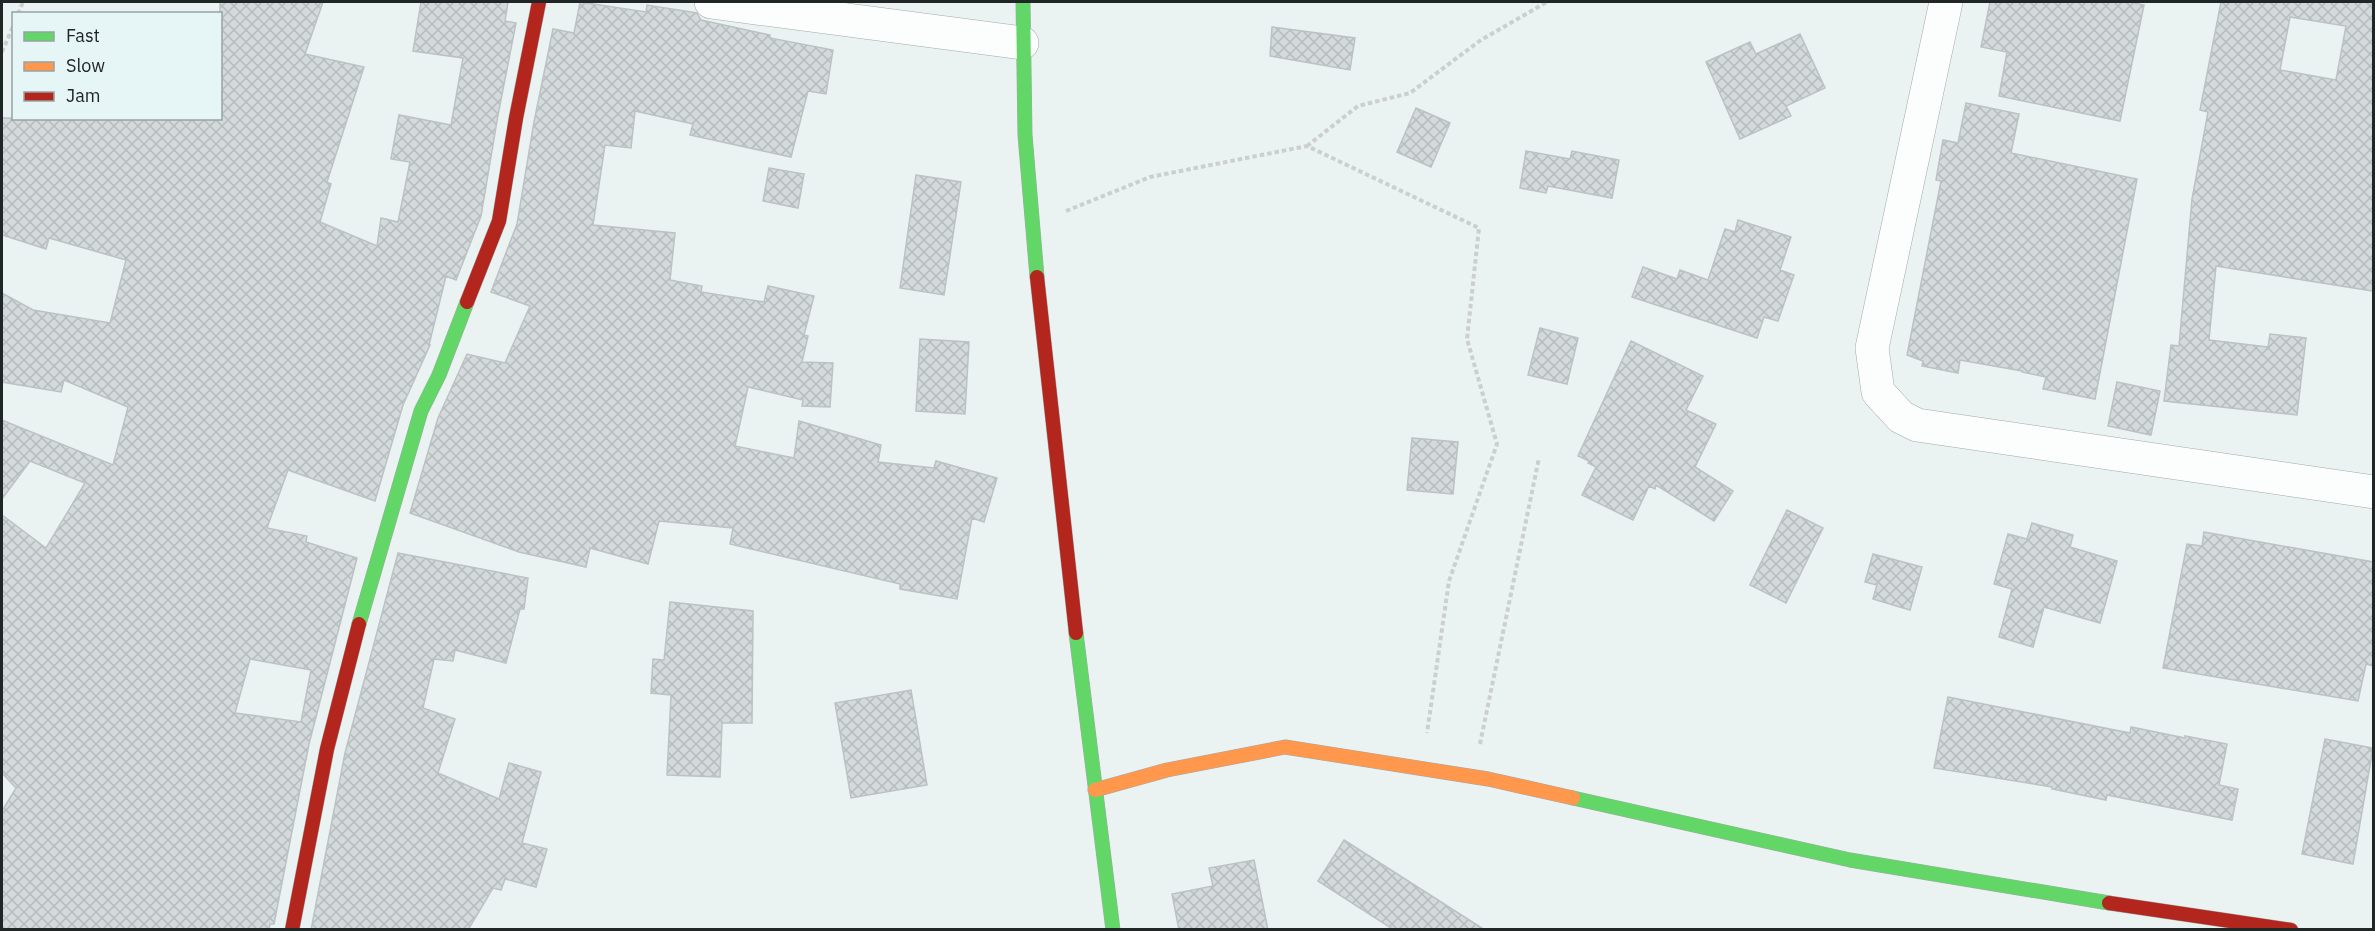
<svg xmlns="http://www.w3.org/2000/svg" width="2375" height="931" viewBox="0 0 2375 931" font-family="'IBM Plex Sans',sans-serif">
<defs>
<pattern id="building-cross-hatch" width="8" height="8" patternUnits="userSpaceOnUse" patternTransform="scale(1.5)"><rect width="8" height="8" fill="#d4dadb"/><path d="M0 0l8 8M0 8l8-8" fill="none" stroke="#b6bbbc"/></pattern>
</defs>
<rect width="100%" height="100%" fill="#eaf2f2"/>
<path fill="url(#building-cross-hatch)" stroke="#bcc2c3" stroke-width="1.5" fill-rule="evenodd" d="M 220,2 L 323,2 L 305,54 L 364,67 L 327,182 L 331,184 L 320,222 L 377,246 L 381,218 L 398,222 L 410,162 L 391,159 L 399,115 L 451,125 L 463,58 L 413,51 L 421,2 L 508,2 L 505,21 L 516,23 L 498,115 L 481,216 L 456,280 L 446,276 L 429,345 L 430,345 L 403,405 L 375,501 L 288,470 L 267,528 L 307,536 L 306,542 L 357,558 L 309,744 L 274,924 L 270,924 L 269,930 L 2,930 L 2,811 L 16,788 L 2,773 L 2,515 L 46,548 L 85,483 L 30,461 L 2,499 L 2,420 L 113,465 L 128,407 L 64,380 L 61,392 L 2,382 L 2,293 L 33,310 L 110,323 L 126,260 L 49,238 L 46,249 L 2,235 L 2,118 L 220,118 ZM 250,659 L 311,670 L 301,722 L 235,713 Z
M 580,2 L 646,12 L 647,5 L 697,13 L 701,20 L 770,35 L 770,38 L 833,50 L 826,94 L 808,91 L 791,157 L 690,135 L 693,124 L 635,111 L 631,148 L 605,145 L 593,225 L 675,233 L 670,280 L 702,286 L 701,292 L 764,302 L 768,286 L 814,296 L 804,335 L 808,336 L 802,362 L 833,363 L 830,407 L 802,406 L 803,400 L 748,387 L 735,446 L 794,458 L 799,421 L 881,445 L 878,462 L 934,468 L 936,461 L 997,478 L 984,522 L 972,518 L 957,599 L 900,589 L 900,584 L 730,544 L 733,528 L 659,521 L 648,564 L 590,548 L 586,567 L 519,552 L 410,513 L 438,418 L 467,354 L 505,363 L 530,306 L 491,292 L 517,224 L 534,122 L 553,29 L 574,33 Z
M 1990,2 L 2129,2 L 2144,5 L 2120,121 L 1999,96 L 2007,52 L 1981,47 Z
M 2221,2 L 2373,2 L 2373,291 L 2216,266 L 2209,340 L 2268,347 L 2270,334 L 2306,338 L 2297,415 L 2164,401 L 2171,345 L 2179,346 L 2192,199 L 2208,112 L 2200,110 ZM 2290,17 L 2346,26 L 2336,80 L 2280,70 Z
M 1272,27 L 1355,38 L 1350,70 L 1270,56 Z
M 1800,34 L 1825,88 L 1786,106 L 1791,116 L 1740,139 L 1706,62 L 1750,42 L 1756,54 Z
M 1966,103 L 2019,114 L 2011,153 L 2137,179 L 2095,399 L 2043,389 L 2046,377 L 2022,372 L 2022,371 L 1960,360 L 1958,373 L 1922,366 L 1923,361 L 1907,355 L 1941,181 L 1936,180 L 1943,140 L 1958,143 Z
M 1416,108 L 1450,123 L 1431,167 L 1397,152 Z
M 1526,151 L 1570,159 L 1572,151 L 1619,160 L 1612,198 L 1548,186 L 1546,193 L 1520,188 Z
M 769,168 L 804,174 L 798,208 L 763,201 Z
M 916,175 L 961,182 L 944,295 L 900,288 Z
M 1738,220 L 1791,237 L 1780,270 L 1794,275 L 1778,321 L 1764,317 L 1757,338 L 1632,297 L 1643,267 L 1677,279 L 1680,270 L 1708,280 L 1725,229 L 1735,232 Z
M 1540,328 L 1578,338 L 1567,384 L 1528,375 Z
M 920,339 L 969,342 L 965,414 L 916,411 Z
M 1631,341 L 1703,376 L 1686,410 L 1716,424 L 1695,467 L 1733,491 L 1714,521 L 1656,485 L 1655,489 L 1649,486 L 1633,520 L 1582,495 L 1596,467 L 1588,463 L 1589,461 L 1578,456 Z
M 2117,382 L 2160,391 L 2151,435 L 2108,426 Z
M 1412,438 L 1458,442 L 1453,494 L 1407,490 Z
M 1787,510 L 1823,528 L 1786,603 L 1750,585 Z
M 2032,523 L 2073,535 L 2070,547 L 2117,561 L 2100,623 L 2044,607 L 2033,647 L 1999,637 L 2012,589 L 1994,584 L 2008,534 L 2027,539 Z
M 2204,532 L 2373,562 L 2373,666 L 2366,664 L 2358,701 L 2163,668 L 2187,544 L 2202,546 Z
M 398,553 L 528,578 L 524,609 L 520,609 L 506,663 L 455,650 L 453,661 L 434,659 L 423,708 L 455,719 L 438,773 L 499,799 L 509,763 L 541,772 L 522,843 L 547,849 L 536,887 L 505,879 L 501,890 L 493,888 L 468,930 L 311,930 L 345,753 Z
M 1873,554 L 1922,567 L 1910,610 L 1873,599 L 1877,585 L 1865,582 Z
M 670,602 L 753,611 L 752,723 L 722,723 L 720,777 L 667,775 L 671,695 L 651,693 L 653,659 L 664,660 Z
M 911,690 L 927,785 L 851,798 L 835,703 Z
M 1948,697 L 2130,733 L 2131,727 L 2185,738 L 2185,736 L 2227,744 L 2219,785 L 2238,789 L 2232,820 L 2107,795 L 2106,800 L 2052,789 L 2052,787 L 1934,768 Z
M 2325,739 L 2373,748 L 2353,864 L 2302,854 Z
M 1344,840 L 1485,930 L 1394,930 L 1318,881 Z
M 1254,860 L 1268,930 L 1179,930 L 1172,894 L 1213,886 L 1209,868 Z"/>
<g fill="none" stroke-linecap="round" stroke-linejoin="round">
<g stroke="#a3a9a9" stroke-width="34">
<path id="street" d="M 711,2 L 1022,43
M 1946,2 L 1872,348 L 1878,392 L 1901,417 L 1917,425 L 2374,492"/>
</g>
<g stroke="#a3a9a9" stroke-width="15">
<path id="fast" d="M 1023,2 L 1025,135 L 1037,277
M 359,624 L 421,411 L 439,375 L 467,302
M 1076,633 L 1113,930
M 1573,798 L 1850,860 L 2109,903"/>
</g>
<g stroke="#a3a9a9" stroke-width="15">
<path id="slow" d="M 1095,790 L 1167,770 L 1285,747 L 1488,779 L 1573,798"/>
</g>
<g stroke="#a3a9a9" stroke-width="15">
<path id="jam" d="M 1037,277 L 1076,633
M 467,302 L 499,221 L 516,118 L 539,2
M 2109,903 L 2291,930
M 292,930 L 327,749 L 359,624"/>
</g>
<path stroke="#cdcfcf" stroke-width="4" stroke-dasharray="4.5 3" stroke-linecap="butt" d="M 18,14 L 23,2
M 2,52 L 14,24
M 1307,146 L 1358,106 L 1410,93 L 1481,40 L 1547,2
M 1066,211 L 1150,177 L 1307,146 L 1479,228 L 1467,339 L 1497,444 L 1449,581 L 1427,733
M 1480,744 L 1539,458"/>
<use href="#street" stroke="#fcfdfd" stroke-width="33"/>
<use href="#fast" stroke="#63d668" stroke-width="14"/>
<use href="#slow" stroke="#ff974d" stroke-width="14"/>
<use href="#jam" stroke="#b3261e" stroke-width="14"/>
</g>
<rect width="2375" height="931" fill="none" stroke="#202526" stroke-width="6"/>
<rect x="12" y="12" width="210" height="108" fill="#e6f5f6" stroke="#97a2a3" stroke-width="1.5"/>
<rect x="24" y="32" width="30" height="9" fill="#63d668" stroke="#97a2a3" stroke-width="1.5"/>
<text x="66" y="42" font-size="18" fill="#202526">Fast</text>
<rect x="24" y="62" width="30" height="9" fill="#ff974d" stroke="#97a2a3" stroke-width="1.5"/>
<text x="66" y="72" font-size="18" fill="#202526">Slow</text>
<rect x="24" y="92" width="30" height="9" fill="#b3261e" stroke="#97a2a3" stroke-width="1.5"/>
<text x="66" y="102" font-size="18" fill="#202526">Jam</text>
</svg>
